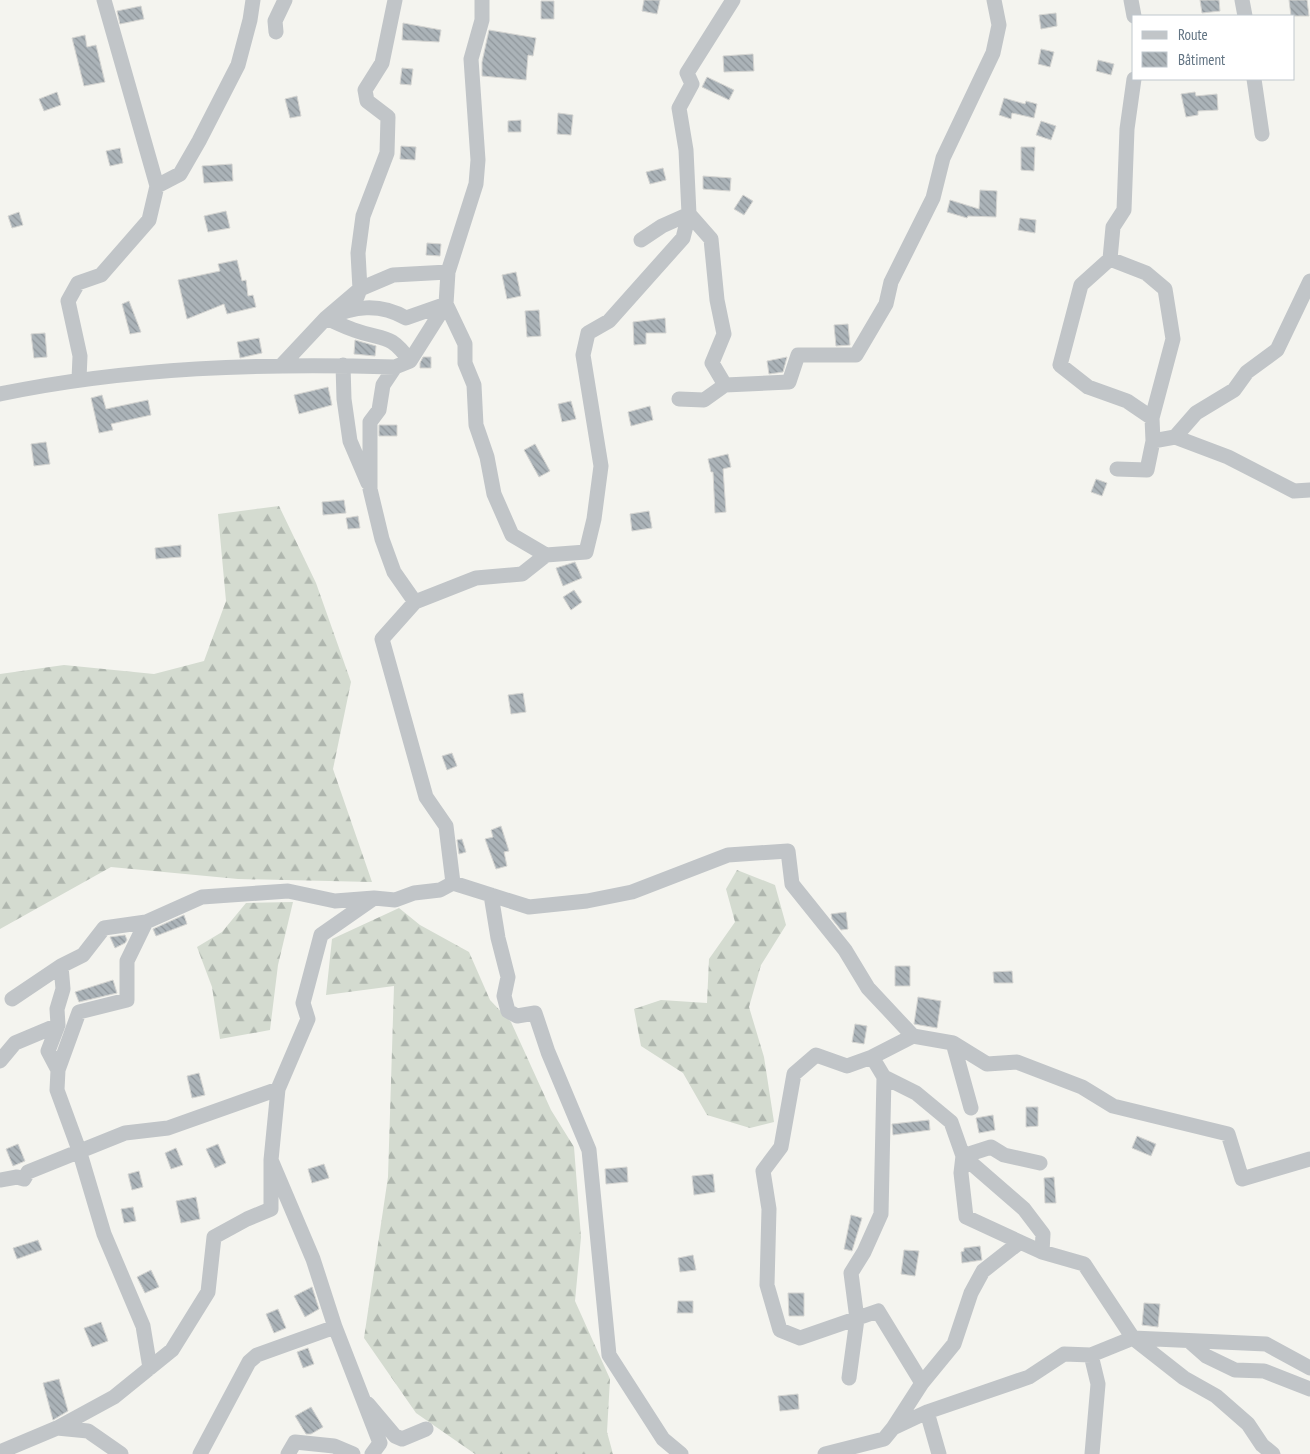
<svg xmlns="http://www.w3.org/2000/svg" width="1310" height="1454" viewBox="0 0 1310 1454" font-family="'PT Sans Narrow',sans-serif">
<defs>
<pattern id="forest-firs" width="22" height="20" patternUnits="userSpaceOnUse" patternTransform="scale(1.25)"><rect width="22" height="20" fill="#d4dbd0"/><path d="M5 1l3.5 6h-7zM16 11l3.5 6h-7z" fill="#afb6ae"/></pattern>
<pattern id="building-back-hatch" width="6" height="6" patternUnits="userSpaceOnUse" patternTransform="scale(1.25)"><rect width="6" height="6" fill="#abb3b8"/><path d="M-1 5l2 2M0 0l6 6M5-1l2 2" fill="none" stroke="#8f969b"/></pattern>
</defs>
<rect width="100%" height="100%" fill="#f4f4ef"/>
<path fill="url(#forest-firs)" d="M 279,506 L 316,583 L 351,682 L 333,769 L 372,882 L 238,879 L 111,867 L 0,929 L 0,674 L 64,665 L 154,674 L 204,661 L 226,601 L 218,514 Z
M 737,870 L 775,885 L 786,925 L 761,965 L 749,1007 L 764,1057 L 774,1122 L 750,1128 L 707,1115 L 683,1073 L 641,1046 L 634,1009 L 661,1000 L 707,1003 L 709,959 L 735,922 L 726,889 Z
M 293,902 L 278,965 L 270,1030 L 220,1039 L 212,987 L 197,947 L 222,932 L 246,903 Z
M 399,908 L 420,925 L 469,952 L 490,1000 L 511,1022 L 551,1110 L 574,1147 L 581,1237 L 575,1301 L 610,1379 L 607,1432 L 613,1454 L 475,1454 L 416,1413 L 364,1338 L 388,1177 L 394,986 L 326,995 L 332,939 Z"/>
<path fill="url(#building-back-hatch)" stroke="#d5d5d2" d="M 644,0 L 660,0 L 657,14 L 642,11 Z
M 1200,0 L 1219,0 L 1220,11 L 1202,13 Z
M 1289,0 L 1307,0 L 1309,16 L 1291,16 Z
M 541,1 L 554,1 L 554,19 L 541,19 Z
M 141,6 L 144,19 L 120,24 L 117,11 Z
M 1056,13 L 1057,26 L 1041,29 L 1039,15 Z
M 403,23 L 441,30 L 439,42 L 402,40 Z
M 489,30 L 536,38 L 533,56 L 528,55 L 526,80 L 482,76 L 482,62 Z
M 85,35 L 87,47 L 96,45 L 105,82 L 84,86 L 72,38 Z
M 1041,49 L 1054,52 L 1050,67 L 1038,64 Z
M 753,54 L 754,71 L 724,72 L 723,56 Z
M 1098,60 L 1114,64 L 1111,75 L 1096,71 Z
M 402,68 L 413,69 L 411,85 L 400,84 Z
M 707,77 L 734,90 L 729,100 L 702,87 Z
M 57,92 L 61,105 L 44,111 L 39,99 Z
M 1195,92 L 1196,96 L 1217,94 L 1218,110 L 1198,111 L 1198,115 L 1186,117 L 1181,94 Z
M 297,96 L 301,116 L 290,118 L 285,99 Z
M 1004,98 L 1025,104 L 1026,101 L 1037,104 L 1034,118 L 1012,113 L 1011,119 L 999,115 Z
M 558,113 L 573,115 L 571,135 L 557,134 Z
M 521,120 L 521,132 L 508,132 L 508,121 Z
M 1041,121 L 1056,126 L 1051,140 L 1036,135 Z
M 401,146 L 416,147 L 415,160 L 400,159 Z
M 1021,147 L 1035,147 L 1034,171 L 1021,170 Z
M 120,148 L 123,163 L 110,166 L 106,151 Z
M 232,164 L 233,181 L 204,183 L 202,166 Z
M 663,168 L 666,180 L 650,184 L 646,172 Z
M 703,176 L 731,178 L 730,191 L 703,189 Z
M 980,190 L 997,191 L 996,217 L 968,216 L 967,218 L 947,212 L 950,200 L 979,209 Z
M 743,195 L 753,201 L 744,215 L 734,209 Z
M 226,211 L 230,228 L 208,232 L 204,216 Z
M 19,212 L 23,225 L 12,228 L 8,216 Z
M 1020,218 L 1036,220 L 1035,233 L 1018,230 Z
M 427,243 L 441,244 L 440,256 L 426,255 Z
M 237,260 L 242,281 L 246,280 L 248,296 L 253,295 L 256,307 L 227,314 L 224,304 L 187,319 L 178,280 L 220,271 L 218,264 Z
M 516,272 L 521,296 L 507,299 L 502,275 Z
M 129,301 L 141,332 L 130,334 L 122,304 Z
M 539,310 L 541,336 L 527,337 L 525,311 Z
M 665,318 L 666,333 L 646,333 L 646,344 L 634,345 L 633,322 Z
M 848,324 L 850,345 L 836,346 L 834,325 Z
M 45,333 L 47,357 L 34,358 L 31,334 Z
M 259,338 L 262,353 L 240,358 L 237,342 Z
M 355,340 L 376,346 L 375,356 L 354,354 Z
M 423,357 L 431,357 L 431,368 L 420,368 L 420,363 Z
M 787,357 L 783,372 L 769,374 L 767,361 Z
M 328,387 L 332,405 L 299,414 L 294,395 Z
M 102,395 L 106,409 L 148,400 L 151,415 L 111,424 L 113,430 L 99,433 L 91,398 Z
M 571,401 L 576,419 L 562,422 L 558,404 Z
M 650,406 L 653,420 L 631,426 L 628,412 Z
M 379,425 L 397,425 L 397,436 L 379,436 Z
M 46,442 L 50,464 L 34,466 L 31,444 Z
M 535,444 L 550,471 L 539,477 L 524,450 Z
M 728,454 L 731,467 L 723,469 L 726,512 L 715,513 L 713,472 L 711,472 L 708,459 Z
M 1096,479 L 1107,483 L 1102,496 L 1091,492 Z
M 344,500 L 346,513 L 323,515 L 322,502 Z
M 649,511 L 652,528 L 632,531 L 630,514 Z
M 358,516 L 360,528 L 348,529 L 346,518 Z
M 181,545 L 181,557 L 156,559 L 155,548 Z
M 575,562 L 582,578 L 563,586 L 556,568 Z
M 574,590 L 582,602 L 571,610 L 563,597 Z
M 523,693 L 526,712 L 511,714 L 508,695 Z
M 452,753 L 457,766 L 447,770 L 442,756 Z
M 501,826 L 509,851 L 504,852 L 507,866 L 496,869 L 485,839 L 493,837 L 491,830 Z
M 462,839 L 466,852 L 459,854 L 457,840 Z
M 846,912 L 848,929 L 841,930 L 832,919 L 831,914 Z
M 184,915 L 187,924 L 156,936 L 153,929 Z
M 125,935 L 127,940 L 125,943 L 115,948 L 110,937 Z
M 895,966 L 910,966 L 910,986 L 895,986 Z
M 1012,971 L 1013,983 L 994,983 L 993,972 Z
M 113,980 L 117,993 L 79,1002 L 75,992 Z
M 918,997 L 941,1001 L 937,1028 L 914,1024 Z
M 855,1024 L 867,1026 L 864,1044 L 852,1042 Z
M 199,1073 L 205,1095 L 192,1098 L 187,1076 Z
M 1026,1107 L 1038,1107 L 1038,1126 L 1026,1127 Z
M 993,1115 L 995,1130 L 979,1133 L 976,1118 Z
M 929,1120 L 930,1130 L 893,1135 L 892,1124 Z
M 1137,1136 L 1156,1144 L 1151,1156 L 1132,1148 Z
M 18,1144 L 25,1161 L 13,1166 L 6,1149 Z
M 218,1144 L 226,1163 L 215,1168 L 206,1149 Z
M 176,1148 L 183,1165 L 171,1169 L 165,1153 Z
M 324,1164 L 329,1178 L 312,1183 L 308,1169 Z
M 627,1167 L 628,1182 L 606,1184 L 605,1169 Z
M 139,1171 L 143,1187 L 132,1190 L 128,1174 Z
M 713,1174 L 715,1192 L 694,1195 L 692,1176 Z
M 1054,1177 L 1056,1203 L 1045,1203 L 1044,1178 Z
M 196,1197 L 200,1219 L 181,1223 L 176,1201 Z
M 133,1207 L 136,1221 L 124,1223 L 121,1209 Z
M 851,1215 L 862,1218 L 852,1251 L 844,1249 Z
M 38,1240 L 42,1250 L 17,1259 L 13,1248 Z
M 980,1246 L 982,1260 L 962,1263 L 961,1252 L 964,1251 L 964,1248 Z
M 904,1250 L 919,1251 L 915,1276 L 901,1274 Z
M 693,1255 L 696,1270 L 680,1272 L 678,1258 Z
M 151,1270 L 159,1287 L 145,1293 L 137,1277 Z
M 312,1287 L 319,1309 L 305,1317 L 294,1296 Z
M 788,1293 L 804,1293 L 804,1316 L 789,1316 Z
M 678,1301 L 693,1301 L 693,1313 L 677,1313 Z
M 1144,1303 L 1160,1304 L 1158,1327 L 1142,1325 Z
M 278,1309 L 286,1328 L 274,1333 L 266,1314 Z
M 101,1322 L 108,1341 L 92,1347 L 84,1328 Z
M 308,1348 L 314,1364 L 303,1368 L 297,1352 Z
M 59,1379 L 68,1411 L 53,1420 L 43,1383 Z
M 798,1394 L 799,1409 L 780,1411 L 778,1396 Z
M 311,1407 L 323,1427 L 311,1434 L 306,1434 L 295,1416 Z"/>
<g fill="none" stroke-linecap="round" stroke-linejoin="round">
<path stroke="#c1c5c8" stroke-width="15" d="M 1131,0 L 1134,16
M 1242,0 L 1245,16
M 276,32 L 275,21 L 285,0
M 1254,79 L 1262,134
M 157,186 L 180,174 L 199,141 L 238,65 L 250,20 L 253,0
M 1110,259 L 1146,273 L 1165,289 L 1173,339 L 1152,418
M 357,297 L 360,289 L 393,275 L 448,272
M 410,361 C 389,332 384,341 354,330 C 345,327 335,322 326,318 C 354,307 378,302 406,318 L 446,304 L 465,344 L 465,363 L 474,385 L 476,425 L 487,457 L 494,494 L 512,535 L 546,555 L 586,552 L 594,519 L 601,466 L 583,355 L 588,333 L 609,321 L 683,238 L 689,214 L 662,226 L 641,240
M 343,365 L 344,399 L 350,441 L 368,483
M 281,366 L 326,318 L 360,289 L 358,253 L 363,216 L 387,153 L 388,117 L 367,101 L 365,90 L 382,63 L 395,0
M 395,367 L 383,385 L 379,410 L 370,422 L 370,489 L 382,539 L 394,572 L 415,602
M 79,379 L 80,356 L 68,301 L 78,283 L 101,275 L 149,220 L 157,186 L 104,0
M 725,385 L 712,363 L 724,334 L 717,300 L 711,239 L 689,214 L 686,150 L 679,108 L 692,84 L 687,73 L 733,0
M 0,394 C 130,367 263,363 395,367 L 410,361 L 446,304 L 448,272 L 476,184 L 478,160 L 471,59 L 482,20 L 482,0
M 679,399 L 704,400 L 725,385 L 789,382 L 798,355 L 856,355 L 886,304 L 891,282 L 933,198 L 943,158 L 993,53 L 999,25 L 994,0
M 1175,437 L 1228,457 L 1294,491 L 1310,490
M 1153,441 L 1175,437 L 1196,413 L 1234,390 L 1247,372 L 1277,350 L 1310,281
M 1117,469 L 1147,470 L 1153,441 L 1152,418 L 1127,401 L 1088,387 L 1060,365 L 1081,285 L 1110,259 L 1113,227 L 1124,210 L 1127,129 L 1134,79
M 546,555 L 522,574 L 476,578 L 415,602 L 382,639 L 426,797 L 446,826 L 453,883 L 529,907 L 587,901 L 632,892 L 728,855 L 788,851 L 792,884 L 845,950 L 868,988 L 913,1036 L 953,1043 L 987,1064 L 1017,1062 L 1082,1087 L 1113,1106 L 1228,1134 L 1242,1179 L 1310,1159
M 491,895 L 498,938 L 508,977 L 504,996 L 508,1011 L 517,1016 L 535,1013 L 548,1052 L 589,1150 L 609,1355 L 663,1439 L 681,1454
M 12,999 L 61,966
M 58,1025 L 57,1009 L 63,989 L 61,966 L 83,955 L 104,928 L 146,922 L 202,897 L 288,891 L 335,901 L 374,898
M 913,1036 L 872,1057 L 884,1077 L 916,1093 L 951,1122 L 963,1156 L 1024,1209 L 1043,1234 L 1042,1252 L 1084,1264 L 1133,1338 L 1184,1378 L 1216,1396 L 1248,1424 L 1262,1445 L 1273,1454
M 953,1043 L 971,1108
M 872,1057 L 847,1066 L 816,1055 L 794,1074 L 781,1147 L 763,1171 L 769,1209 L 767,1285 L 780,1330 L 800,1338 L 878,1311 L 922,1383
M 0,1061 L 15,1043 L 58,1025 L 48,1051 L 58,1070 L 57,1090 L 79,1150 L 104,1234 L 143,1326 L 150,1368
M 58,1070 L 79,1012 L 127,1000 L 127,961 L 146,922
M 271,1160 L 278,1089 L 308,1019 L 303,1003 L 321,935 L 374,898 L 395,900 L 414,893 L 440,890 L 453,883
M 0,1180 L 17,1177 L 24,1179 L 28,1172 L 125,1133 L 168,1128 L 278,1089
M 1020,1242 L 966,1217 L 961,1173 L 963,1156 L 991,1147 L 1004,1155 L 1040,1163
M 1042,1252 L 1020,1242 L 983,1271 L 971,1293 L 954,1344 L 922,1383 L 893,1428 L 927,1412 L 1029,1377 L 1064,1354 L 1091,1355 L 1133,1338 L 1266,1344 L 1310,1368
M 1189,1341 L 1206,1356 L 1235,1370 L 1264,1371 L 1310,1389
M 1091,1355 L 1098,1384 L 1092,1454
M 849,1378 L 857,1319 L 851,1273 L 864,1252 L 881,1214 L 884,1077
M 368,1404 L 395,1436 L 402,1439 L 426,1429
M 927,1412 L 939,1454
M 57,1428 L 88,1431 L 121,1454
M 0,1452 L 57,1428 L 114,1397 L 172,1350 L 208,1292 L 214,1237 L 247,1219 L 271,1209 L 271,1160 L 313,1259 L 335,1327 L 380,1443 L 372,1454
M 200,1454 L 249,1362 L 257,1355 L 335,1327
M 288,1454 L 295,1442 L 334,1446 L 353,1454
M 825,1454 L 884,1439 L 893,1428"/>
</g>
<rect x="1132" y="15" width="162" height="65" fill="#ffffff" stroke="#c0c7cd"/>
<rect x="1142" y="31" width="25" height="8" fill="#c1c5c8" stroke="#c0c7cd"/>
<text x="1178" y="40" font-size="15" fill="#617382">Route</text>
<rect x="1142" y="52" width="25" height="15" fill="url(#building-back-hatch)" stroke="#c0c7cd"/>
<text x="1178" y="65" font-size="15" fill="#617382">Bâtiment</text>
</svg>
